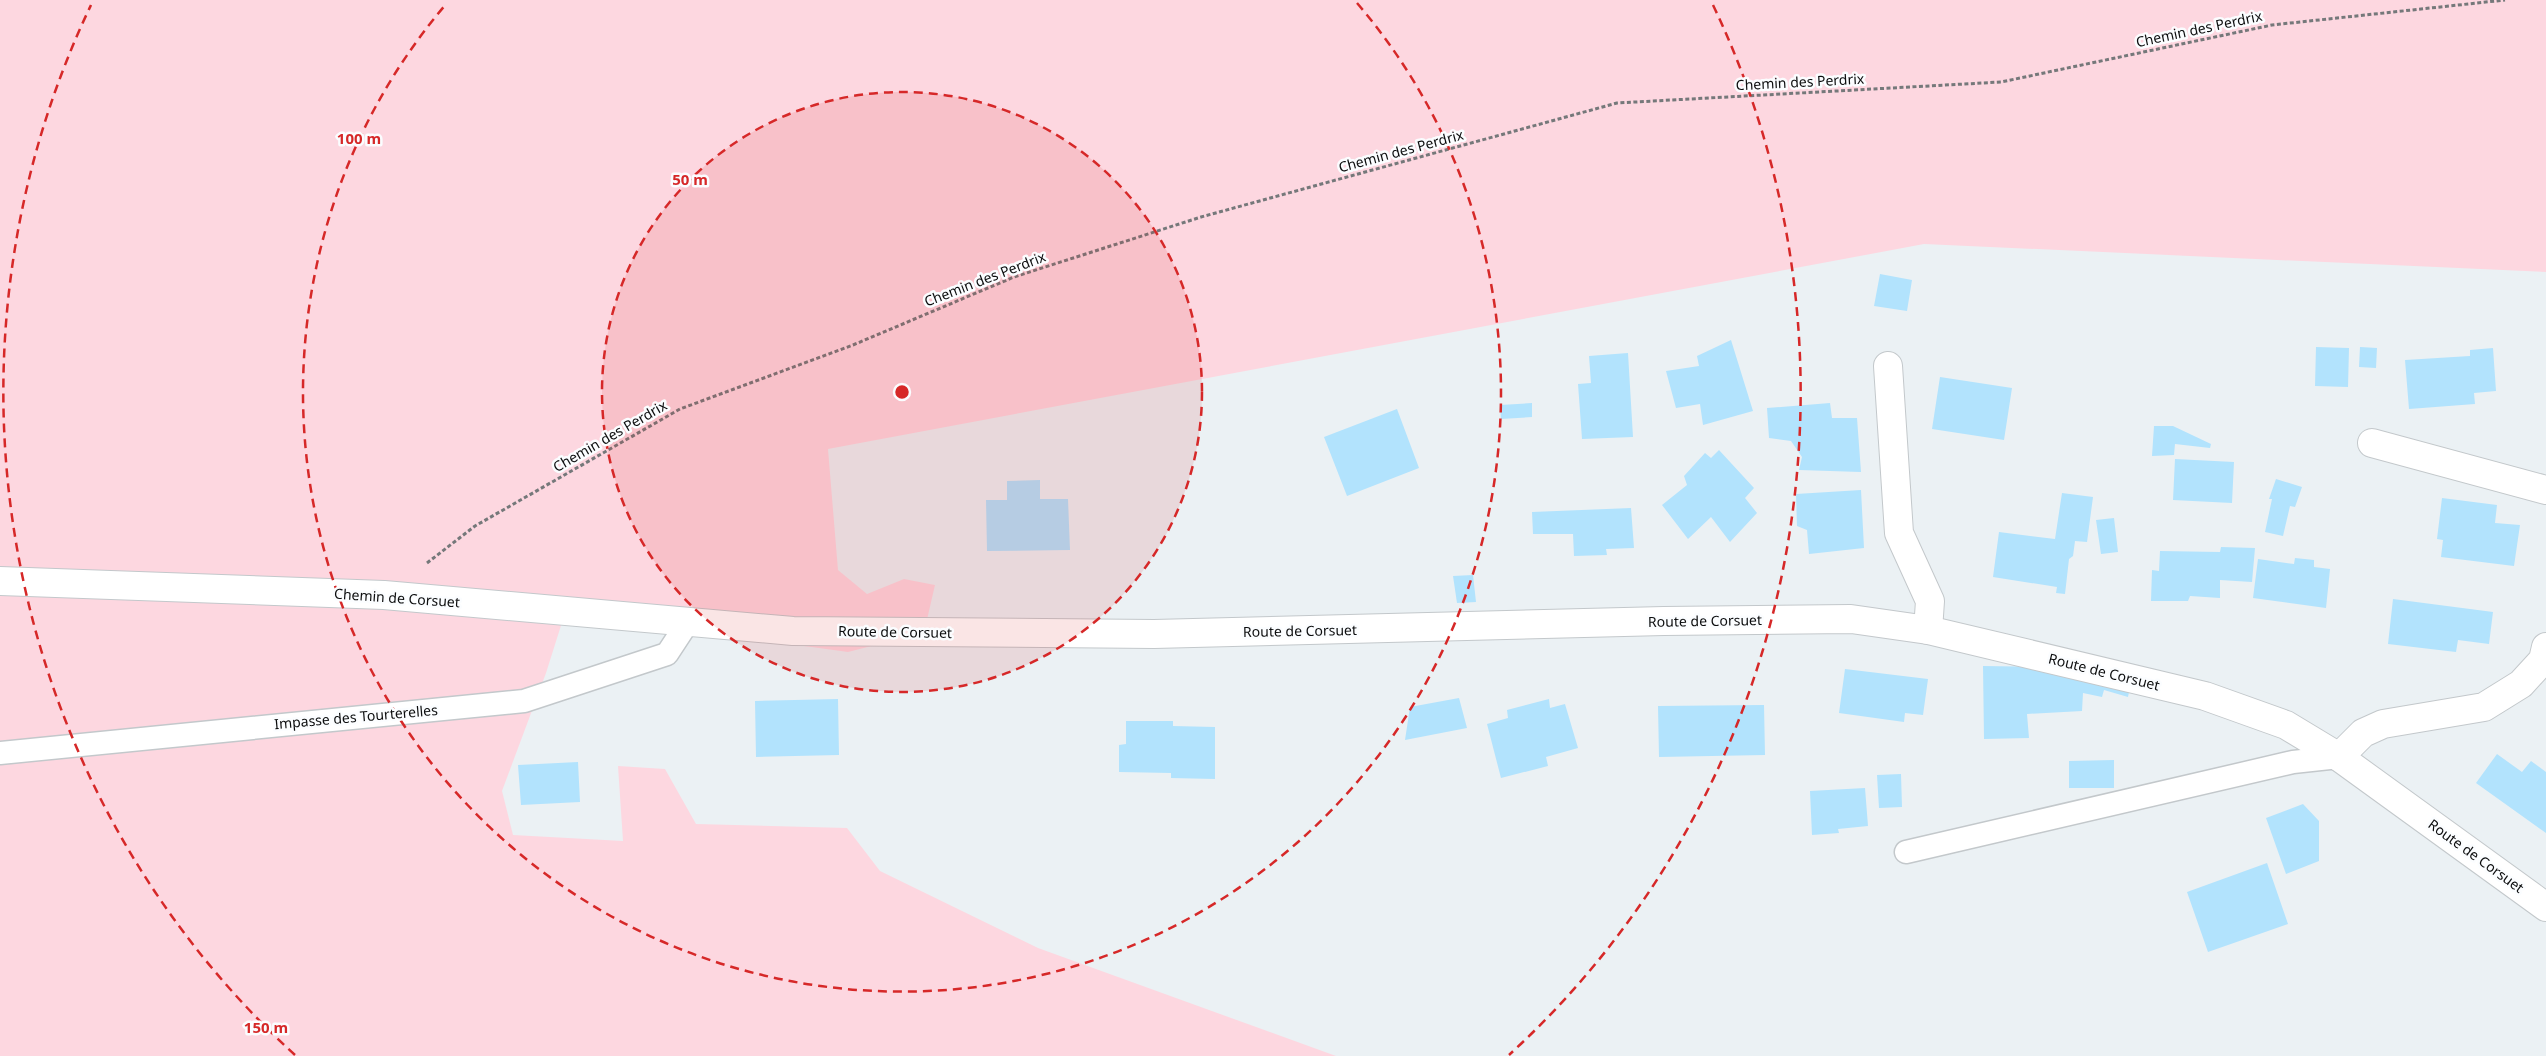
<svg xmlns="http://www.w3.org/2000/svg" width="2546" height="1056" viewBox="0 0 2546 1056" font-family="'Noto Sans',sans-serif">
<rect width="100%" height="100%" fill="#ebf1f4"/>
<path fill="#fdd7e0" d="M 0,0 L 2546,0 L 2546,272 L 1924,244 L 828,449 L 838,570 L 867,594 L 904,579 L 935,585 L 926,624 L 895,640 L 848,652 L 650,625 L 570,597 L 546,673 L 502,791 L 513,835 L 623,841 L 618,766 L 665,769 L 696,824 L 847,828 L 880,871 L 1038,948 L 1336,1056 L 0,1056 Z"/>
<path fill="#b2e3fd" d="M 1880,274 L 1912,280 L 1907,311 L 1874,306 Z
M 1731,340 L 1753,411 L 1703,425 L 1700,404 L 1676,408 L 1666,371 L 1699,366 L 1697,356 Z
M 2316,347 L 2349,348 L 2348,387 L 2315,386 Z
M 2360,347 L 2377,348 L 2376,368 L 2359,367 Z
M 2493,348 L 2496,391 L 2474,393 L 2475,404 L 2409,409 L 2405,360 L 2470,356 L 2470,350 Z
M 1628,353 L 1633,437 L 1582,439 L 1578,384 L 1591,383 L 1589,356 Z
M 1940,377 L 2012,388 L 2004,440 L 1932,429 Z
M 1532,403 L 1532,417 L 1501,419 L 1500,405 Z
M 1830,403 L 1832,418 L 1857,418 L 1861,472 L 1799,470 L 1802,457 L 1791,441 L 1769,438 L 1767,408 Z
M 1397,409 L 1419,468 L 1347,496 L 1324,437 Z
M 2154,426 L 2173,426 L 2211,444 L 2210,448 L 2175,444 L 2174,455 L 2152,456 Z
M 1719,450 L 1754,488 L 1745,498 L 1757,513 L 1730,542 L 1711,517 L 1688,539 L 1662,505 L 1687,485 L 1684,476 L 1705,453 L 1711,458 Z
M 2175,459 L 2234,462 L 2232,503 L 2173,500 Z
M 2276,479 L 2302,487 L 2295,507 L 2290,506 L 2283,536 L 2265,532 L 2272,499 L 2269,499 Z
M 1040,480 L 1040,499 L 1068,499 L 1070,550 L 987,551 L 986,500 L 1007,500 L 1007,481 Z
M 1861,490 L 1864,548 L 1809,554 L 1807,530 L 1797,526 L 1796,494 Z
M 2062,493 L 2093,497 L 2087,542 L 2075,541 L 2073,556 L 2069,559 L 2065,594 L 2056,593 L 2057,587 L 1993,577 L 1999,532 L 2055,539 Z
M 2442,498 L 2497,505 L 2495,523 L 2520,525 L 2514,566 L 2441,557 L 2443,540 L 2437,539 Z
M 1631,508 L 1634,548 L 1606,549 L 1607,555 L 1574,556 L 1573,534 L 1533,534 L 1532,512 Z
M 2114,518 L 2118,552 L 2101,554 L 2096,520 Z
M 2221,547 L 2255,548 L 2252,582 L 2220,580 L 2220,598 L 2190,596 L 2188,601 L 2151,601 L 2152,570 L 2159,571 L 2160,551 L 2220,552 Z
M 2295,558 L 2314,560 L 2314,567 L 2330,569 L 2326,608 L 2253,598 L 2258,559 L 2294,564 Z
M 1473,575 L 1476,602 L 1457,603 L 1453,576 Z
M 2393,599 L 2493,612 L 2489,644 L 2458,640 L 2456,652 L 2388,644 Z
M 1983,666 L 2051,667 L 2130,687 L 2128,697 L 2104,690 L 2102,697 L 2083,693 L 2082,711 L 2027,714 L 2029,738 L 1984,739 Z
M 1845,669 L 1928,679 L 1923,715 L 1905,713 L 1904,722 L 1839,713 Z
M 1459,698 L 1467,728 L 1405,740 L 1410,707 Z
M 838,699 L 839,755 L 756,757 L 755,701 Z
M 1549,699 L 1550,708 L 1565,704 L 1578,748 L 1546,757 L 1548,766 L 1501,778 L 1487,724 L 1508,718 L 1507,710 Z
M 1764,705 L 1765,755 L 1659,757 L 1658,706 Z
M 1126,721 L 1173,721 L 1173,726 L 1215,727 L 1215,779 L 1171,778 L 1171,773 L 1119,772 L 1119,745 L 1126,744 Z
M 2497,754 L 2522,772 L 2531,761 L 2546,772 L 2546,833 L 2476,783 Z
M 2114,760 L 2114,788 L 2069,788 L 2069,761 Z
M 578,762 L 580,802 L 521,805 L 518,765 Z
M 1901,774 L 1902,807 L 1879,808 L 1877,775 Z
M 1865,788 L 1868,826 L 1838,829 L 1839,833 L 1812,835 L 1810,791 Z
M 2303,804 L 2319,821 L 2319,861 L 2286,874 L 2266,818 Z
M 2267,863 L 2288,924 L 2208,952 L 2187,892 Z"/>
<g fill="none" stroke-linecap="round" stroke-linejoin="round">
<g stroke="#c3c8cb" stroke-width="25">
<path id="service" d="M 0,753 L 524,701 L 667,654 L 688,622
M 1906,852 L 2293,762 L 2339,757"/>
</g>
<g stroke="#c3c8cb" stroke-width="30">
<path id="minor" d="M 1888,366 L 1899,533 L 1930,601 L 1928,630
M 2372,443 L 2546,490
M 2339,757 L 2363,733 L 2383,724 L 2484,707 L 2521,684 L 2543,660 L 2546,647"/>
</g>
<g stroke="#c3c8cb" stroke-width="30">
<path id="tertiary" d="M 0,581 L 384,595 L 793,631 L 1154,634 L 1664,621 L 1851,619 L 1928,630 L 2205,696 L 2286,725 L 2339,757 L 2546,907"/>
</g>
<path stroke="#75787a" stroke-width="3" stroke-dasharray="4 2.5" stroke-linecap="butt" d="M 427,563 L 475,526 L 680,409 L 853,345 L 1014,277 L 1201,217 L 1617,103 L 2001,82 L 2272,25 L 2505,0"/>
<use href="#service" stroke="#fff" stroke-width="22"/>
<use href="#minor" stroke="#fff" stroke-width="28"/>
<use href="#tertiary" stroke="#fff" stroke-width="28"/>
</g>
<circle cx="902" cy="392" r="300" fill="#d62828" fill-opacity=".12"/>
<g fill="none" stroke="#d62828" stroke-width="2.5" stroke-dasharray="9 6">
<circle cx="902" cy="392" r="300"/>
<path d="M1357 3A599 599 0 1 1 447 3"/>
<path d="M295 1055A899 899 0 0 1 91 5M1713 5A899 899 0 0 1 1509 1055"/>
</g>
<g text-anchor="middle" stroke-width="5" stroke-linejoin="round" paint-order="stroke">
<g font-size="14" fill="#0c0d0e" stroke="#fbfdff">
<text transform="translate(2199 29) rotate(-12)" y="5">Chemin des Perdrix</text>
<text transform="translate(1800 82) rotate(-3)" y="5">Chemin des Perdrix</text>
<text transform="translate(1401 151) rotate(-15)" y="5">Chemin des Perdrix</text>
<text transform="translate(985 279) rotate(-21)" y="5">Chemin des Perdrix</text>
<text transform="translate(610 436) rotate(-30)" y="5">Chemin des Perdrix</text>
<text transform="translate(397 598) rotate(4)" y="5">Chemin de Corsuet</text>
<text transform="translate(1705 621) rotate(-1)" y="5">Route de Corsuet</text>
<text transform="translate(1300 631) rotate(-1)" y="5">Route de Corsuet</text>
<text transform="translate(895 632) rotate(1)" y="5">Route de Corsuet</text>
<text transform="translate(2104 672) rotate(14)" y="5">Route de Corsuet</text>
<text transform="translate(356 717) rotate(-5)" y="5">Impasse des Tourterelles</text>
<text transform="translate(2476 856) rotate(36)" y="5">Route de Corsuet</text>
</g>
</g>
<circle cx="902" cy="392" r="8" fill="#d62828" stroke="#fbfdff" stroke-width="2.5"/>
<g font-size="15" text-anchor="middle" font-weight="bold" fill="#d62828" stroke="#fbfdff" stroke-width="5" stroke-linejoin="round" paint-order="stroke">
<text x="359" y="144">100 m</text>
<text x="690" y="185">50 m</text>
<text x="266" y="1033">150 m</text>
</g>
</svg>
